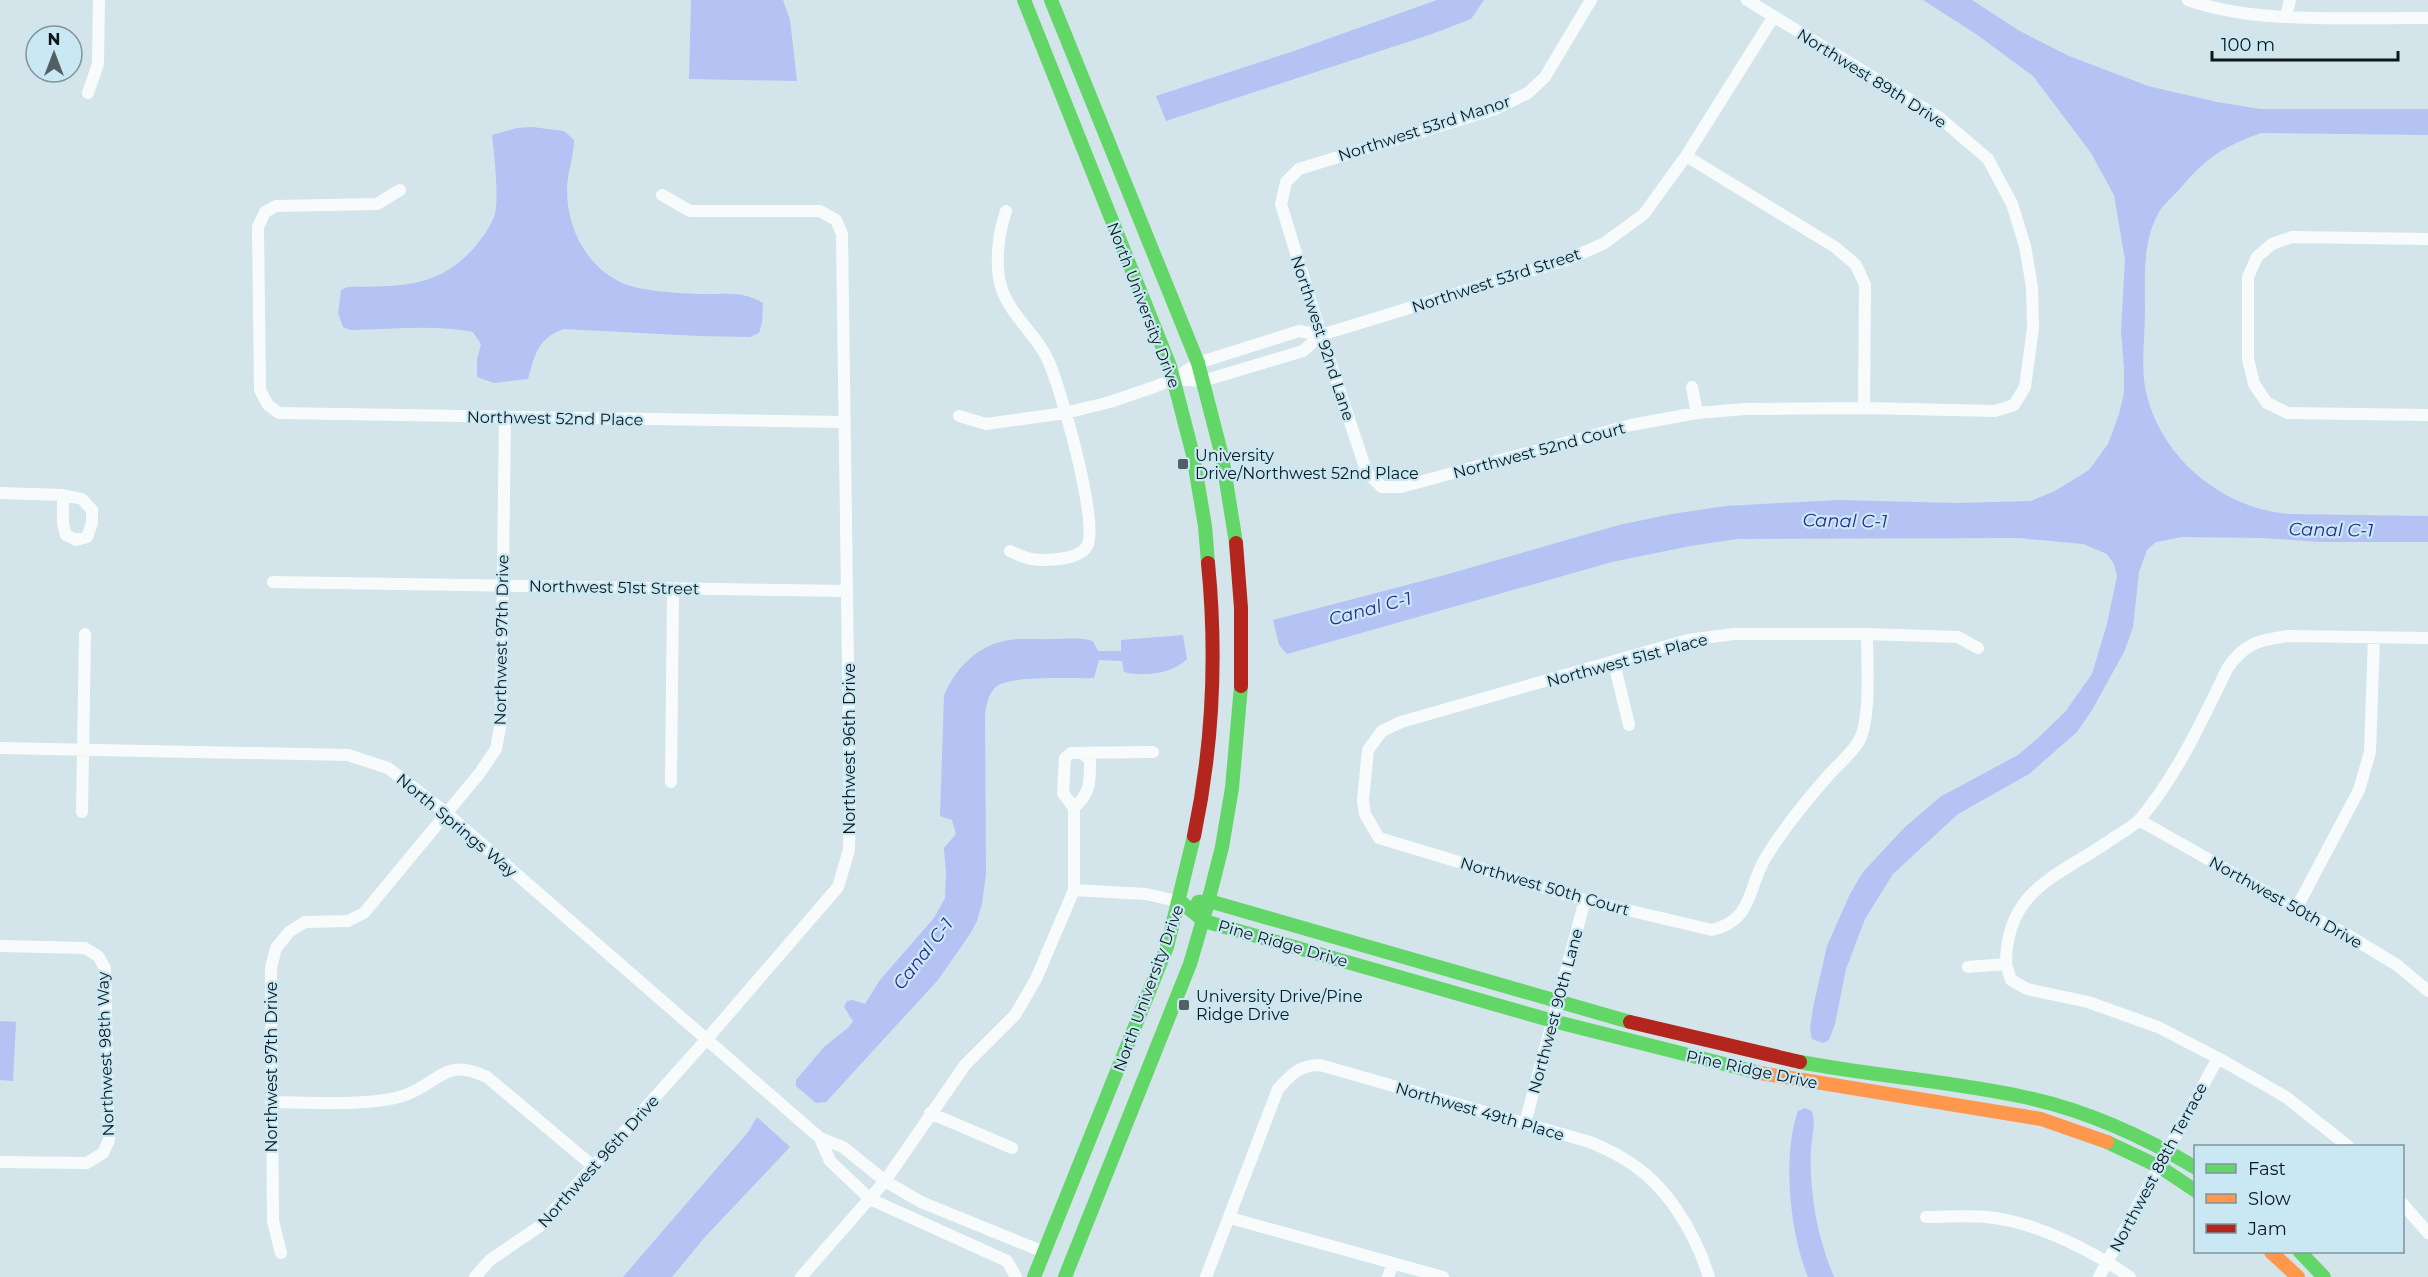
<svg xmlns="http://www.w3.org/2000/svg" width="2428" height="1277" viewBox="0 0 2428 1277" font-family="Montserrat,sans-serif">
<rect width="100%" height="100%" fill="#d3e4ea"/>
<path fill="#b4c2f4" d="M 691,0 L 783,0 L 790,20 L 797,81 L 689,79 Z
M 1437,0 L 1484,0 L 1471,19 L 1432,34 L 1166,121 L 1156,96 L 1291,52 Z
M 1923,0 L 1972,0 L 2018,30 L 2069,56 L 2148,86 L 2217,102 L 2260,109 L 2428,109 L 2428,135 L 2261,133 C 2220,148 2206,158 2177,192 C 2171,198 2163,205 2159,212 C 2142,242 2145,277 2145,310 C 2145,335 2141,362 2145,387 C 2158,456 2221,508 2288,514 L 2428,516 L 2428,542 L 2320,542 L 2263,538 L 2182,537 L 2156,542 L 2147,550 L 2139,572 L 2133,627 L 2124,652 L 2092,710 L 2077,732 L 2029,774 L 1958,814 L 1893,874 L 1865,919 L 1846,969 L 1835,1024 L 1829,1040 L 1823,1043 L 1812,1039 L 1810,1029 L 1813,1008 L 1827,946 L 1850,894 L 1863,872 L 1905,827 L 1940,797 L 2018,755 L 2038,738 L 2065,712 L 2092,674 L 2107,624 L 2117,576 L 2114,564 L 2107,554 L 2083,544 L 2019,538 L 1737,539 L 1690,546 L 1612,562 L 1287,654 L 1279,645 L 1273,620 L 1445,575 L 1619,525 L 1672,514 L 1726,506 L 1838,500 L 1956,503 L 2031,501 L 2055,491 L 2089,470 L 2108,444 L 2119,414 L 2124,393 L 2124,368 L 2121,330 L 2125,260 L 2114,195 L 2091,153 L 2033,76 L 1976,34 Z
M 532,127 L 564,131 L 574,140 C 574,157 567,173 567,190 C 567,230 588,270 627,285 C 645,291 676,293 696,294 C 718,295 742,290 763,303 L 762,323 L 759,333 L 750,337 L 699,336 L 564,329 C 538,338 535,354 528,379 L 494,383 L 477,377 L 477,359 L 481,344 L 473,332 C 433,324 390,330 350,330 L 343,327 L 338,313 L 341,290 L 348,287 C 398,286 438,289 474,248 C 481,239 490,228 494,217 C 500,202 494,152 492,135 L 517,128 Z
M 1183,635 L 1187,659 C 1173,674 1143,677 1124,672 L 1122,661 L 1099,660 L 1094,678 C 1073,679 1012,675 997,686 C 988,693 986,706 985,716 L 986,874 L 982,903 L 977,921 L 970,934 L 938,980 L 826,1102 L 816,1103 L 796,1086 L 796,1080 L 824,1047 L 849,1027 L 853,1021 L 844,1007 L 847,1001 L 852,1000 L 865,1004 L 880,980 L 934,918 L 945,898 L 946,873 L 944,848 L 956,834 L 952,820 L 940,816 L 944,696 C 954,669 979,644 1009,640 C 1022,638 1037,640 1051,639 C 1066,639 1079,637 1093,641 L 1098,651 L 1121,651 L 1121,640 Z
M 0,1021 L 16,1022 L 13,1081 L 0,1080 Z
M 1805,1108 L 1812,1111 C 1816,1125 1812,1135 1811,1148 C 1809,1192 1817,1237 1834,1277 L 1808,1277 C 1790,1233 1782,1156 1798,1111 Z
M 757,1117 L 790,1147 L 704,1238 L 672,1277 L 623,1277 L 749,1131 Z"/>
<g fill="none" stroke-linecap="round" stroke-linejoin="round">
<path stroke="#f8fbfc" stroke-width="12" d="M 1591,0 L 1545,77 L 1528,93 L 1495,109 L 1299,169 L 1286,182 L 1281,204 L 1321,335 L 1367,473 L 1382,487 L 1401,487 L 1631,425 L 1697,413 L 1745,409 L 1864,408 L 1995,411 L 2014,405 L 2025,387 L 2033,328 L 2032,287 L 2025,246 L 2012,204 L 1988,159 L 1940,118 L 1747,0
M 2188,0 C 2258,25 2354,17 2428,18
M 2286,16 L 2290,0
M 88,93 L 98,64 L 99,0
M 1686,156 L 1835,247 L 1856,265 L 1865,285 L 1864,408
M 400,190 L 377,204 L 276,206 L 265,212 L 258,227 L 260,390 L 268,405 L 279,413 L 844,422
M 1006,211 C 999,232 996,256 999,278 C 1004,310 1032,329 1046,356 C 1059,380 1100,525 1087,546 C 1080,560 1046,561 1032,559 C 1025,558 1017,554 1010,551
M 2428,239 L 2292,237 L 2272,244 L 2257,257 L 2248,277 L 2248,359 L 2254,384 L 2267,403 L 2288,413 L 2428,415
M 1174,379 L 1203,381 L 1303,351 L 1321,335 L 1566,260 L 1603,244 L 1644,214 L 1686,156 L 1774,16
M 1692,387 L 1697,413
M 959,416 L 986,424 L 1065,413 L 1110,402 L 1154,387 L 1174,379 L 1198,363 L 1299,331 L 1321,335
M 0,493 L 63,495 L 82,499 L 92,510 L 92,523 L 87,537 L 76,540 L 66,535 L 63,524 L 63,495
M 273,582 L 847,591
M 1867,634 C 1867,662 1871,715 1860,739 C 1853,753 1837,765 1827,777 C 1805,802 1783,829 1766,857 C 1747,888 1754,920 1712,930 L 1585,900 L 1379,838 L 1365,814 L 1363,800 L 1368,750 L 1382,731 L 1401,722 L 1688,640 L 1734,634 L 1867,634 L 1958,637 L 1978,648
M 1614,663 L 1629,725
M 0,748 L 348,755 L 388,768 L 445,812 L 820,1138 L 843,1147 L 885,1181 L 921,1202 L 1044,1252
M 671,782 L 673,589
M 1074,808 C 1091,792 1090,782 1090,760 L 1082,753
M 82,812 L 85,634
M 2139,820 L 2296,909 L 2344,933 L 2397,965 L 2428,991
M 1074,890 L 1146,894 L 1181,902
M 2296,909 L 2359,790 L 2370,752 L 2374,637
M 0,946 L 85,948 L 98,956 L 105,968 L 109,1140 L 103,1153 L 87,1163 L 0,1162
M 2006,964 C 2006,887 2062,875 2115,837 C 2123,832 2134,826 2141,818 C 2178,773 2202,721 2227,669 C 2244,643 2259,640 2288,636 L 2428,638
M 1968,967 L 2006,964 L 2011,980 L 2027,989 L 2088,1002 L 2158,1027 L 2218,1058 L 2286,1097 L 2348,1146
M 271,1102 C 307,1102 377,1107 408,1094 C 443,1079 446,1058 487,1077 L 594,1167
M 930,1113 L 1012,1148
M 1525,1123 L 1585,900
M 820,1138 L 830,1161 L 870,1199 L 1007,1261 L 1016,1277
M 2402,1203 L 2428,1233
M 1926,1217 C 1946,1217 1967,1215 1986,1217 C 2034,1221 2091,1250 2130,1277
M 1230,1218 L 1443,1277
M 281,1253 L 273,1221 L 271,968 L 276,948 L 289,932 L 305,922 L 348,921 L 364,913 L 479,774 L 496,749 L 501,722 L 505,417
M 475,1277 L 490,1260 L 540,1226 L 706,1040 L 838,887 L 849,850 L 850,811 L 842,234 L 836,220 L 820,211 L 690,211 L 662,195
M 801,1277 L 885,1181 L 965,1065 L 1015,1015 L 1036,979 L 1074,890 L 1074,808 L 1063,793 L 1065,758 L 1071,753 L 1153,752
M 1206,1277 L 1278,1089 C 1291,1075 1299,1065 1320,1065 L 1590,1142 C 1601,1147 1613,1152 1624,1159 C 1666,1183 1695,1232 1709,1277
M 1388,1277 L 1393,1263
M 2099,1277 L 2218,1058"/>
<path stroke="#63d668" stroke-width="14" d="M 1024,0 L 1170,366 L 1193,455 L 1205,526 L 1208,563
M 1051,0 L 1198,363 L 1222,456 L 1236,543
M 1181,902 L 1204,921 L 1553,1021 L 1760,1073
M 1198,902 L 1209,901 L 1630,1022
M 1800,1062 C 1874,1076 1950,1081 2024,1097 C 2086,1110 2143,1136 2196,1168
M 2107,1142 L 2160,1167 L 2196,1191
M 2300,1252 L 2324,1277
M 1034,1277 L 1167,947 L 1194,836
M 1065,1277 L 1190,964 L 1207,906 L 1222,847 L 1232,788 L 1241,686"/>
<path stroke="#ff974d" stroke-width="14" d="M 1760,1073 L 2041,1119 L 2107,1142
M 2271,1252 L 2298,1277"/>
<path stroke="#b3261e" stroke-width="14" d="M 1236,543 L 1241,608 L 1241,686
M 1194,836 C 1213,746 1217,654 1208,563
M 1630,1022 L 1800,1062"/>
</g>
<g fill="#525f64" stroke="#c9e8f4" stroke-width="2">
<rect x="1177" y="458" width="12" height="12" rx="3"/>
<rect x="1178" y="999" width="12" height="12" rx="3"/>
</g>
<g text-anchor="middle" stroke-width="4.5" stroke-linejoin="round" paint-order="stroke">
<g font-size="16" fill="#0d181c" stroke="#c9e8f4">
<text transform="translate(1872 78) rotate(32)" y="6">Northwest 89th Drive</text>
<text transform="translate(1424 128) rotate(-18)" y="6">Northwest 53rd Manor</text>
<text transform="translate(1496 280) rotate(-18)" y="6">Northwest 53rd Street</text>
<text transform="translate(1144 305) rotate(69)" y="6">North University Drive</text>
<text transform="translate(1323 338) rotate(72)" y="6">Northwest 92nd Lane</text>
<text transform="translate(555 418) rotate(1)" y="6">Northwest 52nd Place</text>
<text transform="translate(1539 450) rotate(-15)" y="6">Northwest 52nd Court</text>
<text transform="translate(614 587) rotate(1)" y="6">Northwest 51st Street</text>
<text transform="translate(501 640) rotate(-89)" y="6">Northwest 97th Drive</text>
<text transform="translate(1627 660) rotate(-15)" y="6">Northwest 51st Place</text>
<text transform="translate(849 749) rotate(-90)" y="6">Northwest 96th Drive</text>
<text transform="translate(457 825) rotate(40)" y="6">North Springs Way</text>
<text transform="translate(1545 886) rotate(16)" y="6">Northwest 50th Court</text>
<text transform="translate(2286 902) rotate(29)" y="6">Northwest 50th Drive</text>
<text transform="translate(1283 943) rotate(16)" y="6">Pine Ridge Drive</text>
<text transform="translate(1148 988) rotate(-70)" y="6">North University Drive</text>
<text transform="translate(1555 1011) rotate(-75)" y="6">Northwest 90th Lane</text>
<text transform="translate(105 1054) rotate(-92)" y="6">Northwest 98th Way</text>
<text transform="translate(271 1067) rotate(-90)" y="6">Northwest 97th Drive</text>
<text transform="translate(1752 1069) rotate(12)" y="6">Pine Ridge Drive</text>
<text transform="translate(1480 1111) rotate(16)" y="6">Northwest 49th Place</text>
<text transform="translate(598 1161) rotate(-48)" y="6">Northwest 96th Drive</text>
<text transform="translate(2158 1167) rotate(-62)" y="6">Northwest 88th Terrace</text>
</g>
<g font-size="16" fill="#0d181c" stroke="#c9e8f4" text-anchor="start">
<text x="1195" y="461">University<tspan x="1195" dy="18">Drive/Northwest 52nd Place</tspan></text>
<text x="1196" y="1002">University Drive/Pine<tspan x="1196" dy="18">Ridge Drive</tspan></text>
</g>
<g font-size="18" font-style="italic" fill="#2b2a8b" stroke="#c9e8f4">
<text transform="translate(1845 521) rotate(1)" y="6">Canal C-1</text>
<text transform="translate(2331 530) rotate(1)" y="6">Canal C-1</text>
<text transform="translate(1370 609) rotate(-15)" y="6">Canal C-1</text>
<text transform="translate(923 954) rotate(-52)" y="6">Canal C-1</text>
</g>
</g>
<rect x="2194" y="1145" width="210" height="108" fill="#c9e8f4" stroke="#7e959e" stroke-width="1.5"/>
<rect x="2206" y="1164" width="30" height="9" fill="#63d668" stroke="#7e959e" stroke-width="1.5"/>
<text x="2248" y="1175" font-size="18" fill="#0d181c">Fast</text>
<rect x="2206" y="1194" width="30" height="9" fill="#ff974d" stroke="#7e959e" stroke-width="1.5"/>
<text x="2248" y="1205" font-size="18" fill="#0d181c">Slow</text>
<rect x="2206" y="1224" width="30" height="9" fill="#b3261e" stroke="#7e959e" stroke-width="1.5"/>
<text x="2248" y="1235" font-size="18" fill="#0d181c">Jam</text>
<g transform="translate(54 54)"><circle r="28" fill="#c9e8f4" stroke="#7e959e" stroke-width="1.5"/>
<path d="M0-4.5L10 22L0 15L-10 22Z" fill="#525f64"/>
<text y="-9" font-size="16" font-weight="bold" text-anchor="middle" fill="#0d181c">N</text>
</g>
<path d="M2212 51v9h186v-9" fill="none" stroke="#0d181c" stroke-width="3"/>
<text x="2221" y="51" font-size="18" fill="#0d181c" stroke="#c9e8f4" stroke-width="4.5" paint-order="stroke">100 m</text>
</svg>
